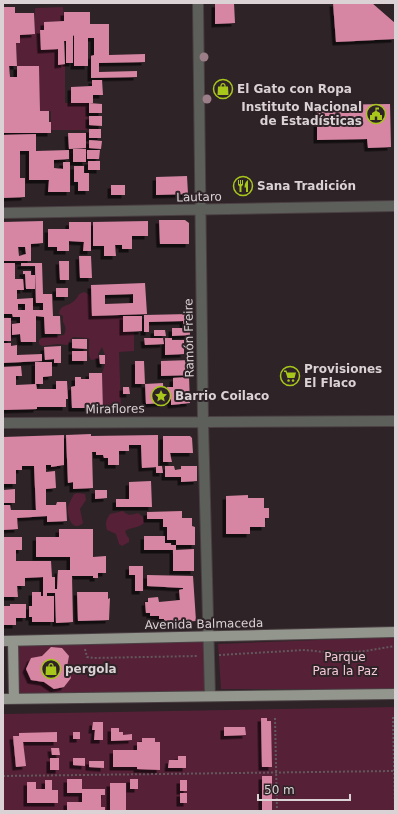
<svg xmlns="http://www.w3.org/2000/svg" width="398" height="814" viewBox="0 0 398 814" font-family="'DejaVu Sans',sans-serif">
<defs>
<filter id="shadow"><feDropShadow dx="-3.5" dy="3.5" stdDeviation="0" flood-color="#0009"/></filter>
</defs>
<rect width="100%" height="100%" fill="#2e2327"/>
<path fill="#562037" d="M 63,7 L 64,21 L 44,22 L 44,30 L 40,30 L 41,49 L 58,49 L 58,64 L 65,64 L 65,103 L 87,103 L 87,130 L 51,130 L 51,111 L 40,111 L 39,66 L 17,66 L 16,43 L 20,43 L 20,35 L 34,34 L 35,8 Z
M 84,292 C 94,295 92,307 93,316 L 123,316 L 123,332 L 134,332 L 134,351 L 119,352 L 121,407 L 103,407 L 102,373 L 105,364 L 105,355 L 102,347 L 98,354 L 98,359 L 91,360 C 87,354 90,346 89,339 L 87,338 L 73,337 L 70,340 L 69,344 L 67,345 L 58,344 L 42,346 L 39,344 L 39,340 L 42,338 L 64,335 C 66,331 66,326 63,322 L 63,316 L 59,314 C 60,304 68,307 74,301 C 79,297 76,295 84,292 Z
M 78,493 L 85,494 L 86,500 L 80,509 L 83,523 C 72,533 67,516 68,507 C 69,503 72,498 74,494 Z
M 123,511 C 128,516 131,515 138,513 L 143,517 L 144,523 C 139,528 131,527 125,531 L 127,536 L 129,538 L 129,542 L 122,546 L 119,544 L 116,534 L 107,530 C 105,523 106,520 110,514 Z
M 395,637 L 395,689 L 221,689 L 218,644 Z
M 203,639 L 205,695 L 16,695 L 15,643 Z
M 395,707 L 395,811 L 3,811 L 3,714 Z"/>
<path fill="#d686a3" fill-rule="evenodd" filter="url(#shadow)" d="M 227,3 L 234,3 L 235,23 L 215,24 L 215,4 Z
M 333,3 L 372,3 L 395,23 L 395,39 L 336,42 Z
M 3,7 L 15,7 L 15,13 L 34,13 L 35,34 L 20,35 L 20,43 L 16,43 L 17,66 L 39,66 L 40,111 L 49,111 L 49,122 L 51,122 L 51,133 L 3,133 ZM 9,66 L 17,66 L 17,77 L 10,77 Z
M 64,12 L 90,12 L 90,24 L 109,24 L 109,55 L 145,54 L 145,62 L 99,63 L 99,72 L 137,71 L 137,77 L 91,78 L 91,56 L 94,55 L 94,38 L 88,38 L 88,66 L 74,66 L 74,35 L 73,36 L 73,63 L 66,63 L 66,41 L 64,41 L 65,64 L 58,65 L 58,49 L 41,50 L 40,30 L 44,30 L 44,22 L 64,21 Z
M 92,80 L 102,80 L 103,95 L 93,95 L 93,103 L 71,103 L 71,87 L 92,86 Z
M 89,103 L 102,104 L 102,113 L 89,113 Z
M 390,104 L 391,147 L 368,148 L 367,139 L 317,140 L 317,105 Z
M 89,116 L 102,116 L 102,126 L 89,125 Z
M 89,129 L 101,129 L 101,138 L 89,138 Z
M 68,133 L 86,133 L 86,148 L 69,149 Z
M 36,134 L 36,151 L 69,150 L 69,159 L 54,160 L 54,168 L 63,169 L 63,162 L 70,162 L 70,192 L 48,192 L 49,180 L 29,180 L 29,151 L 20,151 L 20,178 L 25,178 L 25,197 L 3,198 L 3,135 Z
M 89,140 L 102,141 L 101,149 L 89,148 Z
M 73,149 L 86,149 L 86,162 L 73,162 Z
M 87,150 L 100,150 L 99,159 L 87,159 Z
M 88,161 L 100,161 L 100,170 L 88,170 Z
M 74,166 L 84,166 L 84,173 L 89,173 L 89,191 L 78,191 L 78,182 L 74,182 Z
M 187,176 L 188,194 L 156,195 L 156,177 Z
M 111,185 L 125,185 L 125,195 L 111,195 Z
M 159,220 L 185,220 L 189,223 L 189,244 L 160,244 Z
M 43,221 L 43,243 L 31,244 L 31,261 L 3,261 L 3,222 ZM 18,247 L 25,247 L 26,254 L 19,256 Z
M 148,221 L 148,236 L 132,236 L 132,249 L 122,249 L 122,245 L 115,245 L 116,256 L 104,256 L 104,246 L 93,246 L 93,222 Z
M 69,222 L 91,222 L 91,251 L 83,251 L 84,242 L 69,241 L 69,251 L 57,251 L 57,247 L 48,247 L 48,229 L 69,229 Z
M 79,256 L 91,256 L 92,278 L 80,278 Z
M 59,261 L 69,261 L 69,280 L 60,280 Z
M 3,263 L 15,263 L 15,279 L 23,279 L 24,290 L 17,290 L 17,299 L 33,298 L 33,310 L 43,310 L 43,303 L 36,303 L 35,266 L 21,266 L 21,263 L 42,263 L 43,294 L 52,294 L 53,316 L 60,316 L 61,334 L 45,334 L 44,317 L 36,316 L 36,342 L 21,342 L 20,334 L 12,335 L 12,324 L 20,323 L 20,317 L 13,317 L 12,314 L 3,314 ZM 18,304 L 25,304 L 25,310 L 18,310 Z
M 23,271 L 31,271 L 31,275 L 35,275 L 35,289 L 26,289 L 25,274 L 23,274 Z
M 145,283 L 147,314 L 92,316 L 91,285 ZM 133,294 L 133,303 L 105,304 L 105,295 Z
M 56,288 L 68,288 L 68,297 L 56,297 Z
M 189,314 L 190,335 L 172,336 L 172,328 L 184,328 L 183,321 L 149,322 L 149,332 L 144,332 L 144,315 Z
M 123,316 L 142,316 L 142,331 L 123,332 Z
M 3,318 L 11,318 L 11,341 L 3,341 Z
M 154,330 L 165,330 L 166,336 L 154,336 Z
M 144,338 L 163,338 L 164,344 L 145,345 Z
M 165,338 L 172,338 L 172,340 L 184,340 L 184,354 L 165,355 Z
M 72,339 L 87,339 L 87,349 L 72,348 Z
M 3,343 L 11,343 L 11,346 L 17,345 L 17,355 L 42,354 L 42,361 L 3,363 Z
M 61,346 L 61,363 L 54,363 L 54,359 L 45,360 L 44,347 Z
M 72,351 L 87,351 L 87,361 L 72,361 Z
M 99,355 L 105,355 L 105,364 L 100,364 Z
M 191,360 L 192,375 L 161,376 L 161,361 Z
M 135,361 L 144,361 L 145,384 L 163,383 L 164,403 L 146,404 L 145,384 L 135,384 Z
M 35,362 L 52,362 L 52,376 L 43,377 L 43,384 L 35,384 Z
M 21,366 L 22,376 L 16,376 L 16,385 L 36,384 L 37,389 L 56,389 L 56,381 L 67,381 L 68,399 L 66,399 L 66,407 L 37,407 L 37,409 L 3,410 L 3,367 Z
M 89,373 L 102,373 L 103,410 L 90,410 L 90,408 L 72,408 L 71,387 L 75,386 L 75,377 L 81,377 L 81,379 L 89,379 Z
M 189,377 L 190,403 L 171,405 L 171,399 L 168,399 L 167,387 L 173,387 L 173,378 Z
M 123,387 L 129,387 L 130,394 L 123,394 Z
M 91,434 L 91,436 L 158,435 L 158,466 L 162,466 L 163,473 L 156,473 L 156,467 L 142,468 L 141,445 L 129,445 L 129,451 L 119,451 L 119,465 L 108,465 L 108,458 L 104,458 L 103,455 L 96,455 L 96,452 L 92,452 L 93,488 L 73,489 L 73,482 L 68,483 L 66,435 Z
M 64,435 L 64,465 L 51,467 L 51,465 L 46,465 L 46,472 L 55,471 L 56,488 L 46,489 L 46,505 L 56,505 L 57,502 L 66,502 L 67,521 L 47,522 L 47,516 L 17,518 L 18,529 L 3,530 L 3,505 L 10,505 L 11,510 L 36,510 L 34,466 L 22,466 L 22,470 L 16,470 L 16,484 L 3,484 L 3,437 Z
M 163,436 L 190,436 L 192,438 L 193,453 L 170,453 L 172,462 L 163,462 Z
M 165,466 L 174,466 L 175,470 L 181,469 L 181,466 L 197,466 L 197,481 L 181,482 L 181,477 L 165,477 Z
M 151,481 L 152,507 L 116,507 L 116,499 L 129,499 L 129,482 Z
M 15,489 L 15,503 L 3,503 L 3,490 Z
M 95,490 L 107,490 L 107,498 L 95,499 Z
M 248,495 L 248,498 L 264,498 L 264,508 L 269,508 L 269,518 L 265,518 L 265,527 L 250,527 L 250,534 L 226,534 L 226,496 Z
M 182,511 L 182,518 L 192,518 L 192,526 L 195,527 L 195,545 L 176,545 L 176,540 L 167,540 L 167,527 L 163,527 L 163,519 L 147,519 L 147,512 Z
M 59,529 L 93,529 L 93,557 L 106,556 L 106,573 L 98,573 L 98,578 L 93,578 L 93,576 L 72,576 L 73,622 L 56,623 L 55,593 L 47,593 L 47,596 L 54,596 L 54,622 L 32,622 L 32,617 L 29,617 L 29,606 L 32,606 L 32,592 L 41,592 L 41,596 L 43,596 L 43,577 L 25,578 L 25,586 L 17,586 L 18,597 L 3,597 L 3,537 L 22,537 L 22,550 L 16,550 L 16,561 L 51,561 L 52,577 L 55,577 L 55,589 L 57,589 L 58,570 L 70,570 L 70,557 L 36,557 L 36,537 L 59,537 Z
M 144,536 L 165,536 L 165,543 L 171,543 L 171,545 L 176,545 L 176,550 L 194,549 L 194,571 L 173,571 L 173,550 L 144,550 Z
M 129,566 L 143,566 L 143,591 L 135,591 L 135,575 L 129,575 Z
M 147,575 L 193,576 L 196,621 L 164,623 L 164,619 L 159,619 L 159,616 L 150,616 L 150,613 L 146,613 L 145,602 L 148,602 L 148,598 L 158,597 L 159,602 L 180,600 L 179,590 L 183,589 L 183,588 L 147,586 Z
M 77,592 L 108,592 L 108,599 L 110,598 L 109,620 L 78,621 Z
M 10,604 L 26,604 L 26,618 L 16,618 L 16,625 L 3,625 L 3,606 L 10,606 Z
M 51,647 L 62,648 L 69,656 L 67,667 L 71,678 L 64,687 L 54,689 L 44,682 L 31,680 L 26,669 L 31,658 L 42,656 Z
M 261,718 L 267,718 L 267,721 L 271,721 L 272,767 L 262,767 Z
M 93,722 L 103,722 L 103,740 L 94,740 L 95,730 L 92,730 Z
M 224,727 L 245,727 L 246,735 L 224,736 Z
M 111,728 L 119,728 L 119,732 L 123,732 L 123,735 L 132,734 L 132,740 L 111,741 Z
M 57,732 L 57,742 L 23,742 L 26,766 L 16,767 L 13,736 L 19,736 L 19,733 Z
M 73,732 L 80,732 L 80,739 L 73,739 Z
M 142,738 L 155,738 L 155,742 L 160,742 L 160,770 L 137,769 L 137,767 L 113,767 L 113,750 L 137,750 L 137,742 L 142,742 Z
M 51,748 L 59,748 L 60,755 L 52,755 Z
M 178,756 L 186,756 L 186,768 L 168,768 L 169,760 L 178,760 Z
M 50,758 L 59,758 L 59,770 L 50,770 Z
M 73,758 L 85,758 L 85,766 L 73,765 Z
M 89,761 L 104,761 L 104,768 L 89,767 Z
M 262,776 L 272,776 L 272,811 L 262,811 Z
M 67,779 L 82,779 L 82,789 L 105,789 L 105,795 L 101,795 L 101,807 L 105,807 L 105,811 L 67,811 L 67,802 L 82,802 L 82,793 L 67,793 Z
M 130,779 L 138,779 L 138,789 L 130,789 Z
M 45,780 L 52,780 L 52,790 L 58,790 L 58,803 L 27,803 L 27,782 L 36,782 L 36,789 L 45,789 Z
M 180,780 L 187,780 L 187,791 L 180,791 Z
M 110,783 L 126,783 L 126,811 L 110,811 Z
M 180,793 L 187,793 L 187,803 L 180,803 Z"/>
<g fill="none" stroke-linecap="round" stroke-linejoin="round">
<g stroke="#4a3f43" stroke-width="12">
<path id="minor" d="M 198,3 L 203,422 L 210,696
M 3,213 L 395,206
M 3,423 L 395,421"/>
</g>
<g stroke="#4a3f43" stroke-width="12">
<path id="major" d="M 3,641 L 395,632
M 13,641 L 14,699
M 3,699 L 395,694"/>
</g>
<path stroke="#63595d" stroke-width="2" stroke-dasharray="2 2" stroke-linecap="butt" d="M 85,649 L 87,657 L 94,658 L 198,656
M 219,655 L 305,650 L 334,653 L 365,651 L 395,646
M 393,717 L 395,811
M 275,718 L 277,811
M 3,776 L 393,771"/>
<use href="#minor" stroke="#5d5f5a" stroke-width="10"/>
<use href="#major" stroke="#93968d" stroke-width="10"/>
</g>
<g fill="#9b7e88">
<circle cx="204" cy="57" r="4.5"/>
<circle cx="207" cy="99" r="4.5"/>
</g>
<defs>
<g id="shop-ring" transform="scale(1)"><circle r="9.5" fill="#2e2327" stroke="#a8c71b" stroke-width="1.5"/><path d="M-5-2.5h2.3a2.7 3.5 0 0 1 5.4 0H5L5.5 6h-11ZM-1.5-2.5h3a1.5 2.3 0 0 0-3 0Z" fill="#a8c71b"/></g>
<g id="civic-ring" transform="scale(1)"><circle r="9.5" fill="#2e2327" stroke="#a8c71b" stroke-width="1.5"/><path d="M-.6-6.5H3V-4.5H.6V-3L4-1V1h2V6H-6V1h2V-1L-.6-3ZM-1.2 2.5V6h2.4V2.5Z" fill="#a8c71b"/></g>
<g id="restaurant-ring" transform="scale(1)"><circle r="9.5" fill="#2e2327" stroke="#a8c71b" stroke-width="1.5"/><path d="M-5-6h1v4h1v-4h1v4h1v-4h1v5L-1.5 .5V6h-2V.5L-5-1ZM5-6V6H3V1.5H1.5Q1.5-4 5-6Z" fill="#a8c71b"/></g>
<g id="supermarket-ring" transform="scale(1)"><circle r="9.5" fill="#2e2327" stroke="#a8c71b" stroke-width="1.5"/><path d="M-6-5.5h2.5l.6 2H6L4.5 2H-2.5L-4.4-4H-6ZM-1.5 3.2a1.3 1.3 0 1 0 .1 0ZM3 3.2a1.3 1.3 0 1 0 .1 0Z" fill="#a8c71b"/></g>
<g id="sight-ring" transform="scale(1)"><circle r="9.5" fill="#2e2327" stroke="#a8c71b" stroke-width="1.5"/><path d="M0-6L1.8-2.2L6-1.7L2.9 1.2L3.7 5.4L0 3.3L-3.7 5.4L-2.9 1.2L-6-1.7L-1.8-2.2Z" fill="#a8c71b"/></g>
</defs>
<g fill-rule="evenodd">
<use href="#shop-ring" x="223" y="89"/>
<use href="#civic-ring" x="376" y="114"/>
<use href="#restaurant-ring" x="243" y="186"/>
<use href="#supermarket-ring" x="290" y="376"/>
<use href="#sight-ring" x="161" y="396"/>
<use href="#shop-ring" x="51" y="669"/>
</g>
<g text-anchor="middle" stroke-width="4" stroke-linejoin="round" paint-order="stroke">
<g font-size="12" font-weight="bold" fill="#dad2d5" stroke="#2e2327" text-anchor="start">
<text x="237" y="93">El Gato con Ropa</text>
<text x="362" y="111" text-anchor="end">Instituto Nacional<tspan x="362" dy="14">de Estadísticas</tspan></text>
<text x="257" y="190">Sana Tradición</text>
<text x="304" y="373">Provisiones<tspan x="304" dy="14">El Flaco</tspan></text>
<text x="175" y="400">Barrio Coilaco</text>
<text x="65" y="673">pergola</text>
</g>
<g font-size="12" fill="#dad2d5" stroke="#2e2327">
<text transform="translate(199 197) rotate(-1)" y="4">Lautaro</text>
<text transform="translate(189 338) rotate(-91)" y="4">Ramón Freire</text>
<text transform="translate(115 409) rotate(-1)" y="4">Miraflores</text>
<text transform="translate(204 624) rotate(-1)" y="4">Avenida Balmaceda</text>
</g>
<g font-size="12" fill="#f5c9d7" stroke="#2e2327">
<text x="345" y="661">Parque<tspan x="345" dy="14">Para la Paz</tspan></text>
</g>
</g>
<rect width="398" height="814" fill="none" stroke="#dad2d5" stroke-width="8"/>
<path d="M258 794v6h92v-6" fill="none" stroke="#dad2d5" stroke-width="2"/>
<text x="264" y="794" font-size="12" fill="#dad2d5" stroke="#2e2327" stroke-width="3" paint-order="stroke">50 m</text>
</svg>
